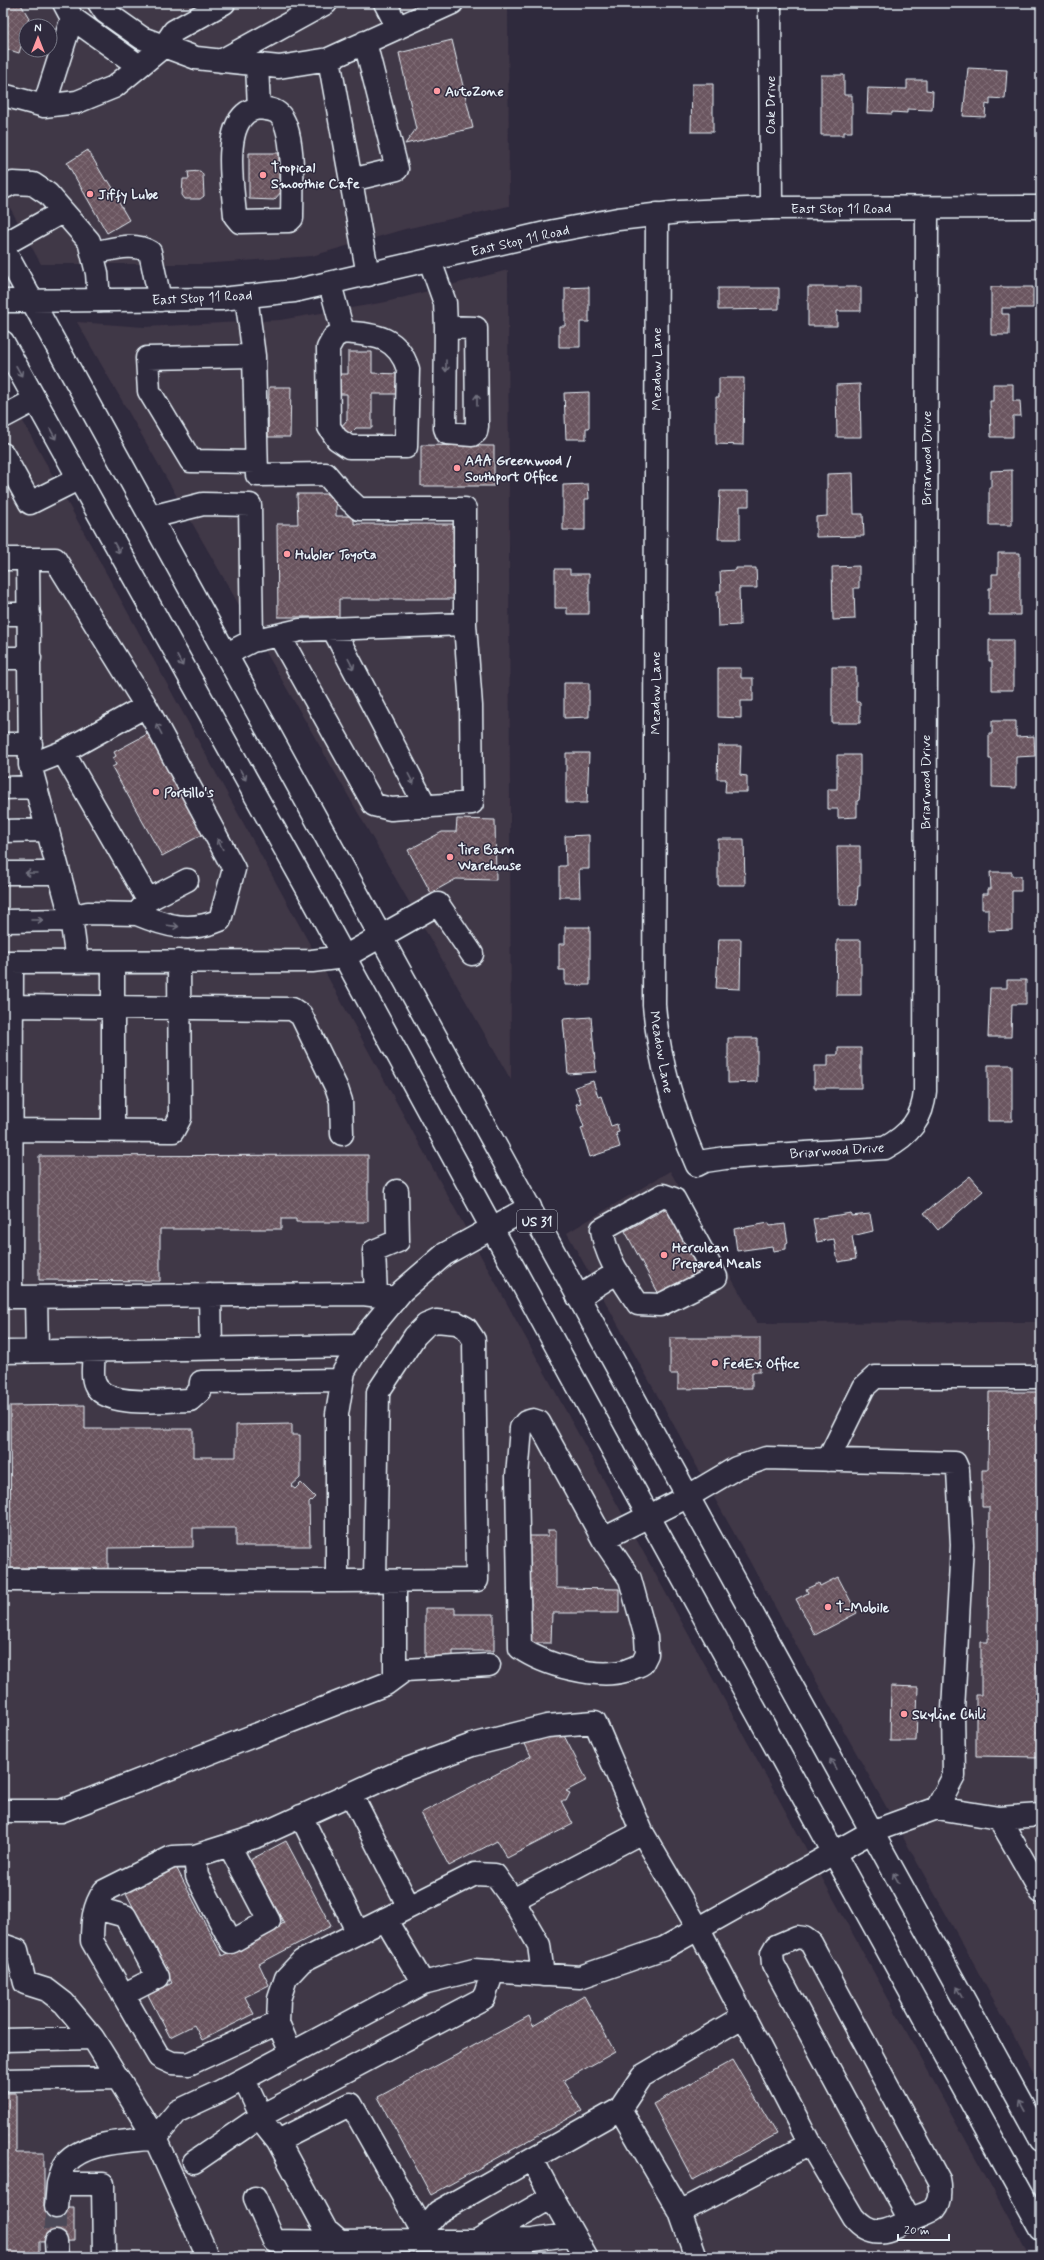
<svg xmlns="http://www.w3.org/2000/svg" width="1044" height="2260" viewBox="0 0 1044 2260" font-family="Mynerve,sans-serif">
<defs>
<pattern id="building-cross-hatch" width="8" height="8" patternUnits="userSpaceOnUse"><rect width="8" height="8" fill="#6b545e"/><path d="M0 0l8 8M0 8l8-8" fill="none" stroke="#806d76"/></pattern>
</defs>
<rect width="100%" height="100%" fill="#2f2a3d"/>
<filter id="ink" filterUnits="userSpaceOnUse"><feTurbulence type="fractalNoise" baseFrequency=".025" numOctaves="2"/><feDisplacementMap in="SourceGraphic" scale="8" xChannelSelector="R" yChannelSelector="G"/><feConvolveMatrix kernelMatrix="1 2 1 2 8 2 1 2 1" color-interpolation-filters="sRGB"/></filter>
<g filter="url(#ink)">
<path fill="#413747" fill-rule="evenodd" d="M 3,3 L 508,3 L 509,206 L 405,229 L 312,256 L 200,264 L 41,264 L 3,195 ZM 26,26 L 50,26 L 50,50 L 26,50 Z
M 508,270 L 511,1080 L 77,322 L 144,327 L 280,320 L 386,302 Z
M 3,385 L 1030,2257 L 3,2257 Z
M 670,1171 L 757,1323 L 1041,1322 L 1041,2085 L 567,1233 Z"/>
<path fill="url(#building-cross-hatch)" stroke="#e8f1f8" d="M 3,3 L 20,3 L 29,18 L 19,53 L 3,48 Z
M 452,40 L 473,128 L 405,144 L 416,129 L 399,53 Z
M 968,68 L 1007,70 L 1005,99 L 990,98 L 990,105 L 986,104 L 985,117 L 963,116 Z
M 821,75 L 844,75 L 844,95 L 852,95 L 852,132 L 844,132 L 844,135 L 821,135 Z
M 907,80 L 926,80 L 926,90 L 933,91 L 932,110 L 907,109 L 907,113 L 892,112 L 892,114 L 867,113 L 868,88 L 907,89 Z
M 692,84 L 713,84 L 713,132 L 691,132 Z
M 88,150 L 106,181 L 108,180 L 113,188 L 111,189 L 129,220 L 107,233 L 67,163 Z
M 249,153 L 279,153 L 279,188 L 282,191 L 274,200 L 249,199 Z
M 200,171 L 203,175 L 204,196 L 200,199 L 185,199 L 182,195 L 183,179 L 189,179 L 188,172 Z
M 589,287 L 589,322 L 580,322 L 580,347 L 559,347 L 559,326 L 565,326 L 565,288 Z
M 808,287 L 861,287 L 861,311 L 837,311 L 837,326 L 808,326 Z
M 991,287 L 1033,287 L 1033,308 L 1002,308 L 1002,314 L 1009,314 L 1009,335 L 991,335 Z
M 718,288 L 779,288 L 779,309 L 718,310 Z
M 348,352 L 372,352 L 372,373 L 399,374 L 399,394 L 372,394 L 372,428 L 356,428 L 347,437 L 339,429 L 347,420 L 347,394 L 336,394 L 337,374 L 348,374 Z
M 719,378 L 744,378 L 743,445 L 716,444 L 716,397 L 719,397 Z
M 860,384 L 861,437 L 837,437 L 836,385 Z
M 993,384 L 1013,384 L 1013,401 L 1020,401 L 1021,416 L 1013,416 L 1013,437 L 991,437 L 990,401 L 993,401 Z
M 269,387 L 291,387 L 290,437 L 268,437 Z
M 589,392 L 589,428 L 586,428 L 586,439 L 566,439 L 564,393 Z
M 421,445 L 494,446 L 494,486 L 421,486 Z
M 1012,470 L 1012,525 L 989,525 L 989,487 L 991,487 L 991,471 Z
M 853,473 L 854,514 L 863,514 L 864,536 L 816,537 L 816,517 L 827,516 L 827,474 Z
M 588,484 L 589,499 L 585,499 L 585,530 L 563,530 L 563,485 Z
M 720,491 L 749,491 L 749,506 L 740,506 L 740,539 L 718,539 Z
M 297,494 L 336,494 L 336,516 L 354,516 L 354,524 L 456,524 L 457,599 L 339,599 L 339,617 L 278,617 L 277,524 L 298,524 Z
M 998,553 L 1020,553 L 1020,615 L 989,615 L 989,588 L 992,588 L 992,574 L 998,574 Z
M 859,566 L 859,588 L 854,588 L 855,619 L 833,620 L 832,567 Z
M 736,568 L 756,568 L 757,588 L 739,588 L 740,625 L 718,626 L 717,591 L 721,591 L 720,571 L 736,570 Z
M 555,569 L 570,569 L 570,574 L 589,574 L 589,614 L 567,614 L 567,608 L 555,608 Z
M 989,640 L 1013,640 L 1013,690 L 992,690 L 992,661 L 989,661 Z
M 832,667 L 856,667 L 856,702 L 860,702 L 860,723 L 832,723 Z
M 718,668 L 741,668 L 741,678 L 753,678 L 753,701 L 741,701 L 741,718 L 718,717 Z
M 564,683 L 589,683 L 589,717 L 564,718 Z
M 992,721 L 1016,721 L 1016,737 L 1034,736 L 1035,756 L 1016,757 L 1016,788 L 992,787 L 992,759 L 989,759 L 989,734 L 992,734 Z
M 153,731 L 209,831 L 162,856 L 112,767 L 116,765 L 113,758 L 116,756 L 114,752 Z
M 718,746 L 741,746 L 740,775 L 747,776 L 747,792 L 725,792 L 726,779 L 717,779 Z
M 566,753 L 589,753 L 587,803 L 566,803 Z
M 837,755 L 860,755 L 860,789 L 859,800 L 857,801 L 857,817 L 838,818 L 838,809 L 828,809 L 828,789 L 837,789 Z
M 457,819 L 495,820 L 496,880 L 456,879 L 431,893 L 408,850 L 442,832 L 456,832 Z
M 589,835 L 589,869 L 579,869 L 580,897 L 559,897 L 559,866 L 566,866 L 565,836 Z
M 718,839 L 744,839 L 745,885 L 718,885 Z
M 837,846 L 860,846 L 860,885 L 858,885 L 857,905 L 840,905 L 840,898 L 838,898 Z
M 990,872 L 1012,872 L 1012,876 L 1021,876 L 1021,891 L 1012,891 L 1012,930 L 988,931 L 988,909 L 982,909 L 982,894 L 988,894 L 988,889 L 991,889 Z
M 565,927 L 590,927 L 590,985 L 565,985 L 565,970 L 559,970 L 559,944 L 565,944 Z
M 719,939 L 741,939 L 740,989 L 716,988 Z
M 837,940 L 861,940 L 861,995 L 836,995 Z
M 1007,980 L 1026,980 L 1026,1004 L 1012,1004 L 1011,1037 L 988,1037 L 990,988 L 1007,988 Z
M 591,1017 L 596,1072 L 568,1074 L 563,1019 Z
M 728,1038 L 757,1038 L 757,1082 L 728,1083 Z
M 838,1048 L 861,1048 L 861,1088 L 814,1088 L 814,1066 L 828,1066 L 828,1055 L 838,1055 Z
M 988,1065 L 1012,1065 L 1012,1121 L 988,1121 Z
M 593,1081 L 598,1097 L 601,1096 L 611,1126 L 617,1124 L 619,1132 L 616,1133 L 620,1147 L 590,1157 L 581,1128 L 584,1127 L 576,1104 L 581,1103 L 575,1087 Z
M 368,1155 L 368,1222 L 296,1222 L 296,1219 L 281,1219 L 281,1229 L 160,1229 L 160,1281 L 39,1280 L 39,1156 Z
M 970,1176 L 983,1191 L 938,1230 L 924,1213 Z
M 667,1208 L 703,1275 L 661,1298 L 625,1231 Z
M 851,1213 L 851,1216 L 870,1214 L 873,1231 L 852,1236 L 856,1259 L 838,1262 L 834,1239 L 817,1242 L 813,1219 Z
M 769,1223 L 770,1226 L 785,1224 L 788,1243 L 786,1243 L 786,1249 L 773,1251 L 772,1246 L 737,1251 L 734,1229 Z
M 670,1338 L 760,1338 L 760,1372 L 752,1372 L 752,1388 L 678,1389 L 678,1374 L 670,1374 Z
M 989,1392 L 1041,1392 L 1041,1649 L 1038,1649 L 1038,1695 L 1041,1695 L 1041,1757 L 976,1756 L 976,1695 L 981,1695 L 981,1642 L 988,1642 L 989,1507 L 982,1507 L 982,1470 L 988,1470 Z
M 85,1405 L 85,1429 L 193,1429 L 193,1457 L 236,1457 L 236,1425 L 292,1424 L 292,1435 L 300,1435 L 300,1478 L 291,1486 L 295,1489 L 301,1483 L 315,1497 L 309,1503 L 310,1546 L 236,1546 L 236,1528 L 193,1528 L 193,1547 L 108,1548 L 108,1571 L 84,1571 L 84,1568 L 11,1568 L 10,1406 Z
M 548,1530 L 556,1530 L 556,1588 L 619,1589 L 619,1613 L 552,1613 L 551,1643 L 525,1643 L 529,1536 L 548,1536 Z
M 838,1577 L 857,1613 L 815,1635 L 796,1599 L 808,1593 L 806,1589 L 819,1583 L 820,1586 Z
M 425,1608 L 455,1608 L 455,1614 L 494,1614 L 494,1651 L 453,1651 L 453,1657 L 425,1657 Z
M 891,1686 L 918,1687 L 916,1741 L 890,1741 Z
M 559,1726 L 587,1780 L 566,1791 L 570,1793 L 566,1801 L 561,1801 L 573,1824 L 507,1858 L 497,1841 L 449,1866 L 421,1813 L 531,1756 L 525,1744 Z
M 286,1841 L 331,1926 L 259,1964 L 269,1985 L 245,1997 L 254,2014 L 202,2040 L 194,2025 L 170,2037 L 148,1995 L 172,1983 L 125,1891 L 175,1865 L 222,1956 L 284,1923 L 250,1860 Z
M 584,1996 L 615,2052 L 563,2081 L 582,2111 L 431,2195 L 378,2097 L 529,2016 L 533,2026 Z
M 733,2060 L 777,2134 L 693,2180 L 653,2104 Z
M 3,2093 L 16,2093 L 16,2153 L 44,2153 L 44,2207 L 74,2207 L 74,2241 L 39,2242 L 39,2257 L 3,2257 Z"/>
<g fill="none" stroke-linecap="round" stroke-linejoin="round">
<path stroke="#4b4859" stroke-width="22" stroke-dasharray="22 11" stroke-linecap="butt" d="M 56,2207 L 56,2242"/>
<g stroke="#e8f1f8" stroke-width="25">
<path id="minor" d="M 99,3 L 105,12 L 142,38 L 196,58 L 279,67 L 329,59 L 452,3
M 385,3 L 398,28
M 770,3 L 771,208
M 72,18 L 139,66
M 329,59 L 368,275
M 221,61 L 326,3
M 257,65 L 259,108
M 3,95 L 44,106 L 77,102 L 114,87 L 164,46 L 174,31 L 224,3
M 44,106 L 72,18 L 64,3
M 259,108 C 266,109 274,109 279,114 C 296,130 292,194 292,218 L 289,221 L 240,222 L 235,216 C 233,189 223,133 245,114 C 248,111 254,109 259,108 Z
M 351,180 L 397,169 L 365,42
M 3,188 L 13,183 L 33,184 L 48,194 L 89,241 L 97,273 L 99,300
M 657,214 L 654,1005 C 659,1062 674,1113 697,1165 L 705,1161 L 725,1158 L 885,1148 C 909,1135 923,1119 925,1091 L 927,208
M 3,245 L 62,212
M 92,253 C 110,250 133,241 150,252 L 160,300
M 430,261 L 445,303 L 446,327 L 445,428 L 447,433 L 472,435 L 476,432 L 477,426 L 476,328 L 446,327
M 330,284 L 343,332
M 246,296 L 254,356 L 257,475 L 326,474 L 343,494 L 359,509 L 465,509 L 465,624 L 300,630 L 252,641
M 343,332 C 374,335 397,335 408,369 L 406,447 L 349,447 L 337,439 L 329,427 L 328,348 L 334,337 Z
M 254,356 L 147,358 L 149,391 L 191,461 L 256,462
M 3,417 L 35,400
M 3,454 L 30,503 L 78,479
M 151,517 L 203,504 L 250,505 L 252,641 L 227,654
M 3,559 L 55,559 L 146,706 L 234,869 L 220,920 C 190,933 166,926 137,914
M 28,559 L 30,765 L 71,917
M 3,614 L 29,614
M 333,629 L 426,807
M 279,635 L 374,805 L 391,809 L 472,803 L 471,706 L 465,624
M 3,658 L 30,658
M 3,744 L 31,744
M 63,752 L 146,706
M 30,765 L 63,752 L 148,900
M 3,788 L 36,787
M 3,831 L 48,830
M 3,873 L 59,873
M 3,921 L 71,920
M 3,962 L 312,961 L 344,957 L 438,904 L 472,954
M 12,962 L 11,1297 L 363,1294 L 396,1298
M 77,962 L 71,917 L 88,913 L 137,914 L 148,900 L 187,880
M 113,962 L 113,1130
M 12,1006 L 292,1009 L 301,1015 L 337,1089 L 341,1101 L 342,1134
M 3,1130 L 173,1131 L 180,1118 L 179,961
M 663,1195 L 674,1199 L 716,1277 L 660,1305 L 638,1304 C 623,1281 605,1257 602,1229 Z
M 210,1295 L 211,1348
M 376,1295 L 374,1251 L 398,1241 L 397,1191
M 36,1297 L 37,1351
M 578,1297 L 618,1272
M 94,1350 C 94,1360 91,1376 95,1384 C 105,1409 168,1400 190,1400 L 200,1391 L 201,1382 L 342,1380
M 3,1352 L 359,1346
M 533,1420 L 539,1422 L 603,1539 L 630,1579 L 646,1637 L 647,1654 L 642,1664 C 637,1666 631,1669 625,1671 C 596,1679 544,1665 520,1648 L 517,1476 L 521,1428 L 526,1422 Z
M 828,1460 L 864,1387 L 875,1377 L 1041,1377
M 3,1580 L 337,1581 L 337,1414 L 344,1371 L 368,1332 L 402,1291 L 445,1254 L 530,1207
M 337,1581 L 477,1580 L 474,1340 L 466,1328 L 457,1323 L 436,1321 L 426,1325 L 415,1336 L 378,1392 L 375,1581
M 395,1677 L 395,1581
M 351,1794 L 409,1907
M 937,1808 L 999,1818 L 1041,1815
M 3,1811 L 61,1811 L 386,1684 L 405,1670 L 489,1665
M 301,1816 L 358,1933
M 999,1818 L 1041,1892
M 195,1856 L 197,1876 L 231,1942 L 269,1921 L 229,1845
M 96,1908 L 125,1916 L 158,1977 L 123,1995
M 385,1919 L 423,1983
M 3,1945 L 17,1950 L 25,1983 L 47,1990 L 64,2003 L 93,2038
M 543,1975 L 539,1945 L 513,1900 L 642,1832 L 698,1928 L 810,2144 L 680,2212 L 696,2257
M 278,2023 L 189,2064 L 172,2063 L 159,2057 L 92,1941 C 92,1923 93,1907 104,1891 L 172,1857 L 195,1856 L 258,1836 L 399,1772 L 472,1745 L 547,1726 L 595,1722 L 642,1832
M 3,2040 L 93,2038 L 155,2138 C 127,2142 86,2141 66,2163 C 62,2168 60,2178 58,2184 L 103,2184 L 104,2257
M 291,2053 L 278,2023 L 279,1999 L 286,1978 L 302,1961 L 475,1874 L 495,1875 L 513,1900
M 244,2079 L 266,2126 L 278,2141 L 326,2230 L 340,2242 L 414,2241 L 438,2212 L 620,2109 L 642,2076 L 744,2016
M 3,2080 L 118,2078
M 620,2109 L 680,2212
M 278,2141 L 351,2104 L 422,2230
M 810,2144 L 853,2217 C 874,2242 891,2230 916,2217 C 921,2215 931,2212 935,2208 C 942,2200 941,2190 939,2181 L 811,1943 L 804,1938 L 797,1937 L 776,1946 L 772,1953 L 773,1964 L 910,2220
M 194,2162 L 261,2116 L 484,1998 L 493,1971
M 552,2197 L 573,2234
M 255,2198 L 274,2241 L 340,2242
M 56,2207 L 58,2184
M 478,2240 L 552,2197 L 532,2159
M 414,2241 L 533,2240 L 573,2234 L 586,2257
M 56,2242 L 57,2257
M 208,2257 L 155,2138 L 178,2111 L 221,2091 L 423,1983 L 474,1970 L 580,1977 L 664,1948 L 871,1832 L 937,1808 L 954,1776 L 953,1710 L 962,1545 L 958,1470 L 955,1463 L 766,1458 L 736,1468 L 687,1497 L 603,1539"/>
</g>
<g stroke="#e8f1f8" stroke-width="25">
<path id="major" d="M 3,248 L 1041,2140
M 3,301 L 221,299 L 294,291 L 554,231 L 618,219 L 680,212 L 771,208 L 1041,207
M 3,342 L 313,899 L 648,1515 L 1041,2229"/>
</g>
<use href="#minor" stroke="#2f2a3d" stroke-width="22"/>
<use href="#major" stroke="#2f2a3d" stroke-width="22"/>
</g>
<defs><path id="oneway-shaft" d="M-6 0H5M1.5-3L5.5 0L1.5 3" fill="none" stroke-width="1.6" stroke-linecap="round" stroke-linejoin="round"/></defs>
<g stroke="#70707e">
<use href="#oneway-shaft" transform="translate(446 366) rotate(90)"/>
<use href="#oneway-shaft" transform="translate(19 371) rotate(61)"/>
<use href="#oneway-shaft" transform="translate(477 400) rotate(-90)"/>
<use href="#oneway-shaft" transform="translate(53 434) rotate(61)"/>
<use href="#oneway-shaft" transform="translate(117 548) rotate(61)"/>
<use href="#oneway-shaft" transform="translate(180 661) rotate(61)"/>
<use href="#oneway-shaft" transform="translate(351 664) rotate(62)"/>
<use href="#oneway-shaft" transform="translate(159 729) rotate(-118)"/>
<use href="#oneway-shaft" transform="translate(243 775) rotate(61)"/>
<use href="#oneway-shaft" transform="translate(411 779) rotate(62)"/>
<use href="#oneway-shaft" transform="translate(220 844) rotate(-118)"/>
<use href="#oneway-shaft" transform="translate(31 873) rotate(180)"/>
<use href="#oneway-shaft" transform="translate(37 920)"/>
<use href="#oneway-shaft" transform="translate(173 926) rotate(7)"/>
<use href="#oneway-shaft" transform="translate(833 1764) rotate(-119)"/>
<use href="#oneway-shaft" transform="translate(896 1878) rotate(-119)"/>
<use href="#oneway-shaft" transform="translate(959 1992) rotate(-119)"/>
<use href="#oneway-shaft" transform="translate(1022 2106) rotate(-119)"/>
</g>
</g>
<g fill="#ff9aa2" stroke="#2f2a3d" stroke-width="1.5">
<circle cx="437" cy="91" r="4"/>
<circle cx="263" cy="175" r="4"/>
<circle cx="90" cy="194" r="4"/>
<circle cx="457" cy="468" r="4"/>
<circle cx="287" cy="554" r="4"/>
<circle cx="156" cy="792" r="4"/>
<circle cx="450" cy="857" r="4"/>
<circle cx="664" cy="1255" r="4"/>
<circle cx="715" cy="1363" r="4"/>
<circle cx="828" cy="1607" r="4"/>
<circle cx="904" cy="1714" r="4"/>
</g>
<g text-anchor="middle" stroke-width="3" stroke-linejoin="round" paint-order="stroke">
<rect fill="#2f2a3d" stroke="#b0b5c0" stroke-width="1" x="517" y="1210" width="40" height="22" rx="3"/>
<g font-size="13" font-weight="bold" fill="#e8f1f8">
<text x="537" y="1226">US 31</text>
</g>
<g font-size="14" font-weight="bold" fill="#e8f1f8" stroke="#2f2a3d" text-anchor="start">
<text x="445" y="96">AutoZone</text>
<text x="271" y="172">Tropical<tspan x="271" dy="16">Smoothie Cafe</tspan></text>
<text x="98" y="199">Jiffy Lube</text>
<text x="465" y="465">AAA Greenwood /<tspan x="465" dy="16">Southport Office</tspan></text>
<text x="295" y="559">Hubler Toyota</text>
<text x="164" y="797">Portillo's</text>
<text x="458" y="854">Tire Barn<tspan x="458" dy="16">Warehouse</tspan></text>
<text x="672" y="1252">Herculean<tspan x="672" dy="16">Prepared Meals</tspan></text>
<text x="723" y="1368">FedEx Office</text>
<text x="836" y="1612">T-Mobile</text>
<text x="912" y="1719">Skyline Chili</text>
</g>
<g font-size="14" fill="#e8f1f8" stroke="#2f2a3d">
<text transform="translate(770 105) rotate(-90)" y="5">Oak Drive</text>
<text x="841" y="213">East Stop 11 Road</text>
<text transform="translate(520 240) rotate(-13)" y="5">East Stop 11 Road</text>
<text transform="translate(202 297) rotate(-3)" y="5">East Stop 11 Road</text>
<text transform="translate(656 369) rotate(-90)" y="5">Meadow Lane</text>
<text transform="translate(926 458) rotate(-90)" y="5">Briarwood Drive</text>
<text transform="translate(655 693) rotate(-90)" y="5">Meadow Lane</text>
<text transform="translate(925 782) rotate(-90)" y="5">Briarwood Drive</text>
<text transform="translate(662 1052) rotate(80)" y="5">Meadow Lane</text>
<text transform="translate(837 1150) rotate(-4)" y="5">Briarwood Drive</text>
</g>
</g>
<rect width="1044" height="2260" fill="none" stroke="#2f2a3d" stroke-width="16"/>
<rect x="8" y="8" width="1028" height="2244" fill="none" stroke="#e8f1f8" stroke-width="1.5" filter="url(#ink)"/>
<g transform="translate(38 38)"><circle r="19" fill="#2f2a3d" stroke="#797a88"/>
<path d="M0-3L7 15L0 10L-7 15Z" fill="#ff9aa2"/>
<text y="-6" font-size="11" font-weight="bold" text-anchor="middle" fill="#e8f1f8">N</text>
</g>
<path d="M898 2234v6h51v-6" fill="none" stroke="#e8f1f8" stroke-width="2"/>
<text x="904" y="2234" font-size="12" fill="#e8f1f8" stroke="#2f2a3d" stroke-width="3" paint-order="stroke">20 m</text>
</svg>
